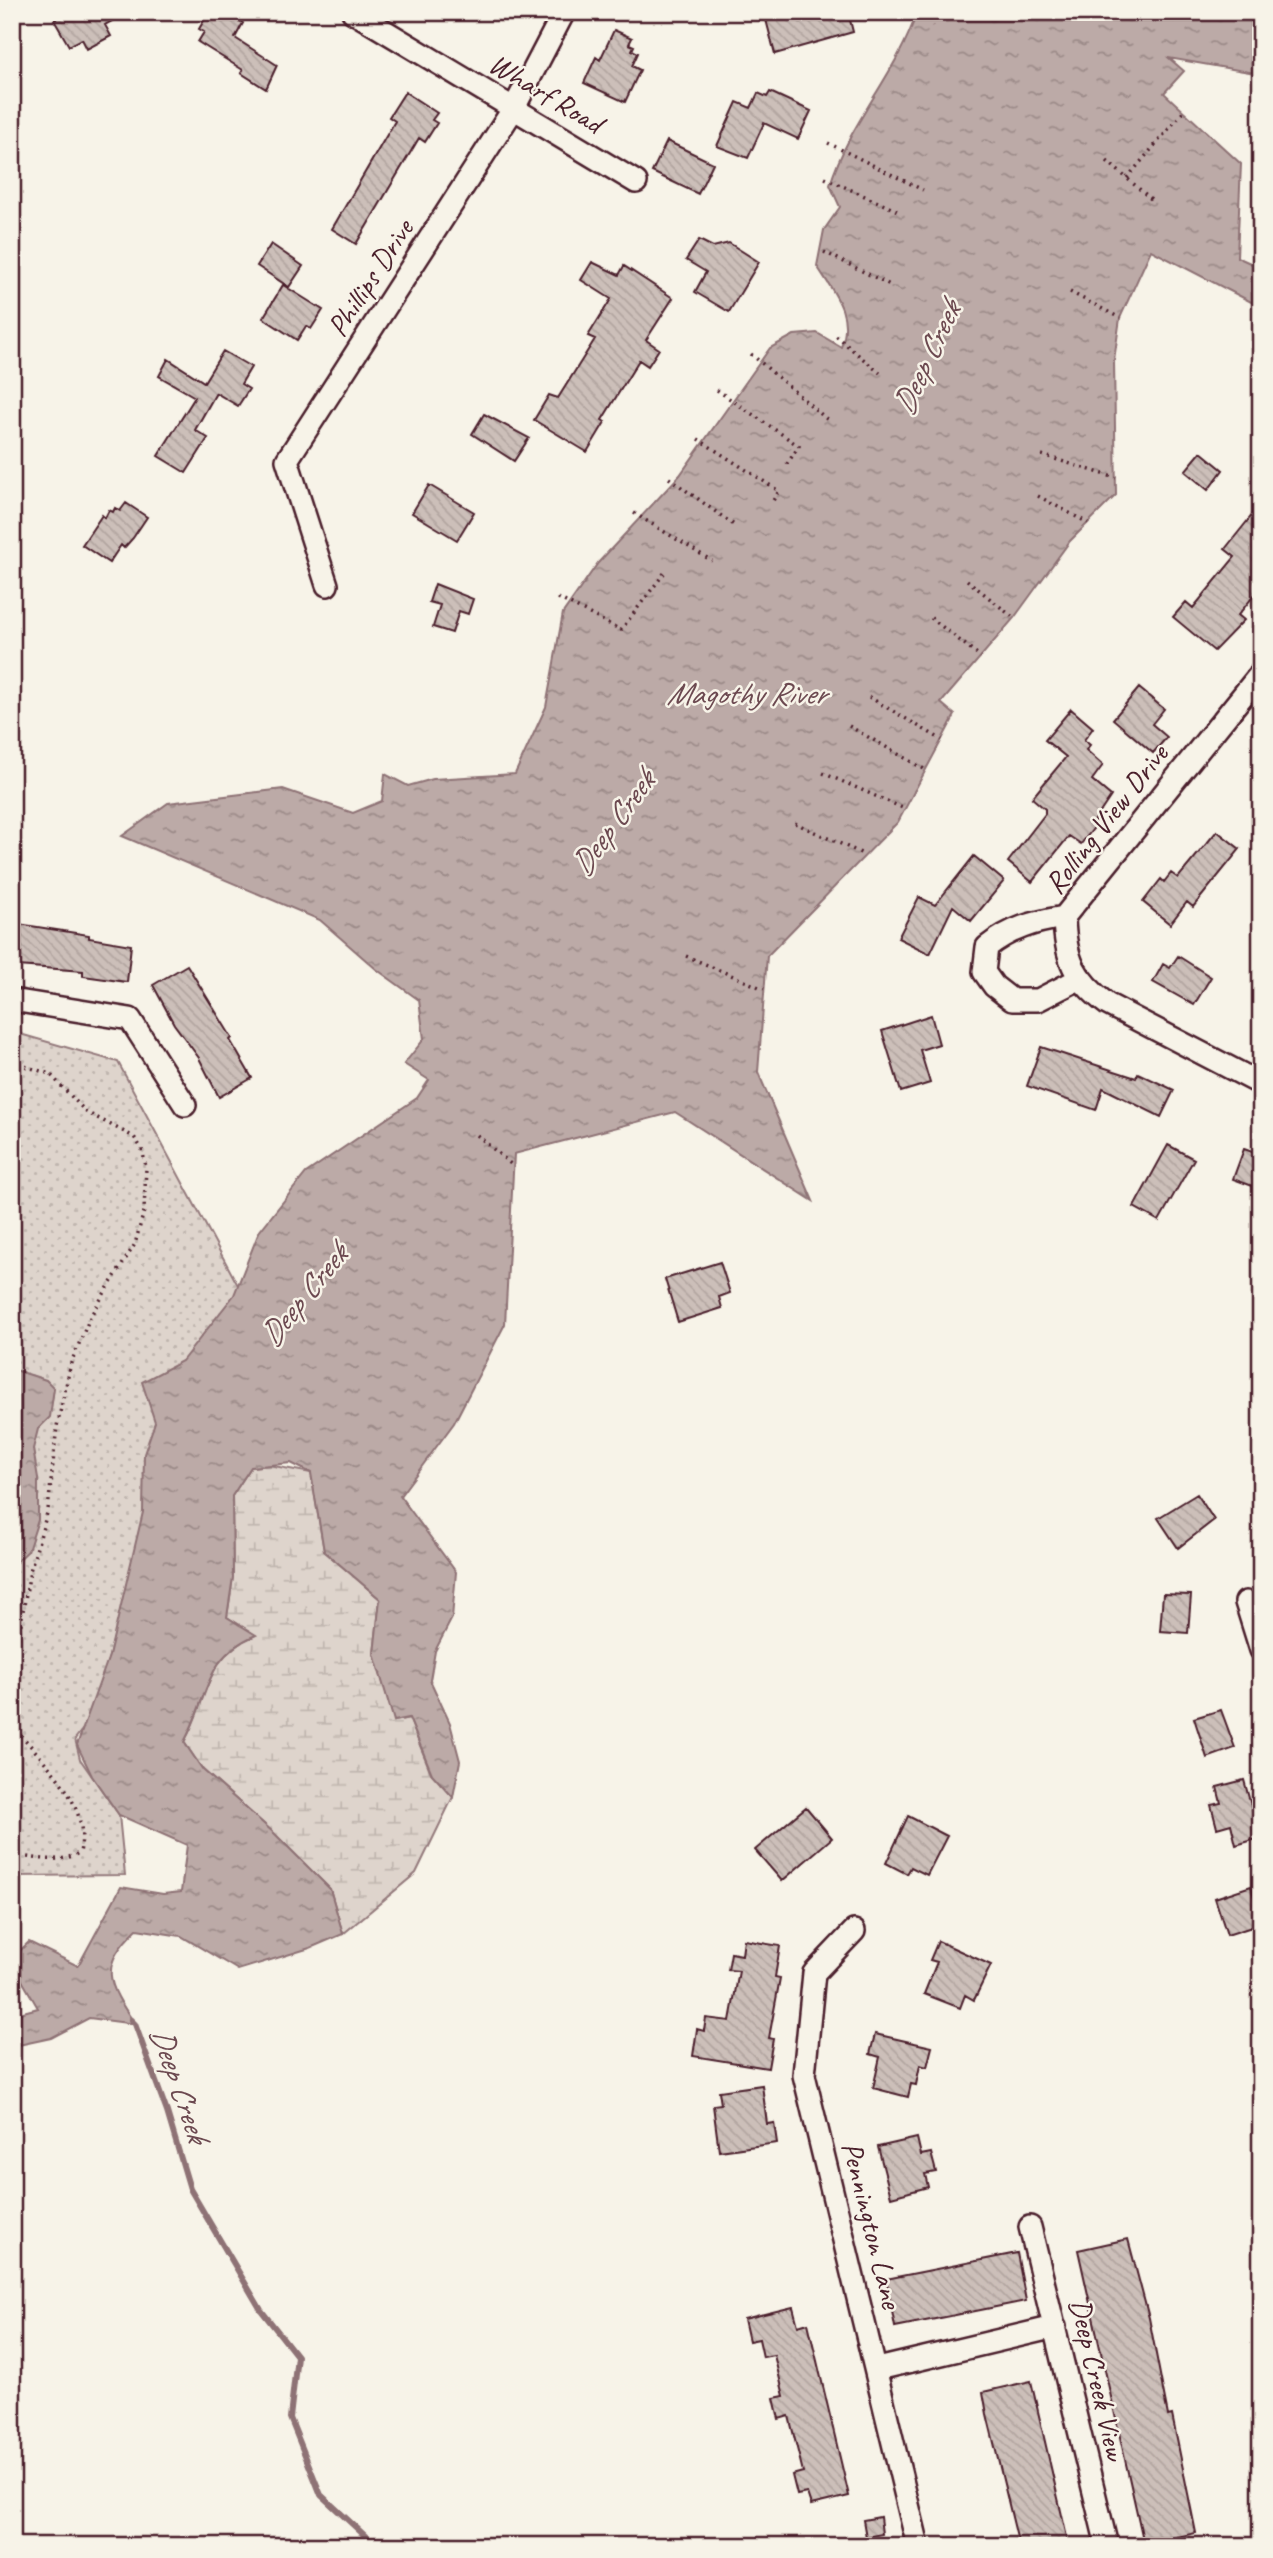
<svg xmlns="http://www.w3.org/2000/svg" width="1273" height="2558" viewBox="0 0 1273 2558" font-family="Caveat,sans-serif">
<defs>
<pattern id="grass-dots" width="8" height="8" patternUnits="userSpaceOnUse" patternTransform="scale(1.75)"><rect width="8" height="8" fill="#ded4cc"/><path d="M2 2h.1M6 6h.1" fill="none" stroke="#c0b6af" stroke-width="1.8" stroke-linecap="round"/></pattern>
<pattern id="wetland-marsh" width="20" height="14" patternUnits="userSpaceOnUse" patternTransform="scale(1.75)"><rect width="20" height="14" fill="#ded4cc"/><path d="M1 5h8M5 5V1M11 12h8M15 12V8" fill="none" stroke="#c0b6af"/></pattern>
<pattern id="water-ripples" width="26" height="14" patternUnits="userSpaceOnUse" patternTransform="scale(1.75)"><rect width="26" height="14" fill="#bcaaa7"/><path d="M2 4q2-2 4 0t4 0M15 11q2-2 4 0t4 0" fill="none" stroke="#9b8a88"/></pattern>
<pattern id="building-back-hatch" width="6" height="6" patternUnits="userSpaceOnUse" patternTransform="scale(1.75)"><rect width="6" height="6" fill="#ccbfb9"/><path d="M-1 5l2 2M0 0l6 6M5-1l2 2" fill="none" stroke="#b1a49f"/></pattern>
</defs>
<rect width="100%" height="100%" fill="#f7f3e8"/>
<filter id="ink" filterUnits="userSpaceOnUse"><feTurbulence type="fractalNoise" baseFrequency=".0143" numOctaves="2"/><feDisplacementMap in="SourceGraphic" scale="14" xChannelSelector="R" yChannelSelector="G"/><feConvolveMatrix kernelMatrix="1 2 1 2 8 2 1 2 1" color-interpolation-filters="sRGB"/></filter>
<g filter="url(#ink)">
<path fill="url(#grass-dots)" stroke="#947a7c" stroke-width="2" d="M 13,1032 L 118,1062 L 248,1304 L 141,1536 L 93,1716 L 75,1739 L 80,1759 L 119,1815 L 125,1875 L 12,1876 Z"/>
<path fill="url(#wetland-marsh)" stroke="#947a7c" stroke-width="2" d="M 269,1465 L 311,1473 L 324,1551 L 380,1599 L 374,1654 L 395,1721 L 409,1718 L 431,1773 L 453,1797 L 416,1873 L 343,1934 L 330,1889 L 274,1833 L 203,1770 L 184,1742 C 210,1698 202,1658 255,1635 L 227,1617 L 233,1577 L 232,1496 L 251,1467 Z"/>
<path fill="url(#water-ripples)" stroke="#8e7275" stroke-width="2" d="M 917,12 L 1261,12 L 1261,74 L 1169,58 L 1184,71 L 1164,93 L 1241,164 L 1237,257 L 1261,268 L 1261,307 L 1151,250 L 1120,318 L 1114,360 L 1116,495 L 1070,541 L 1014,618 L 941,703 L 955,715 L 898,822 L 767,956 L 758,1072 L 813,1201 L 675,1112 L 514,1154 L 505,1324 L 454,1423 L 400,1496 L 456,1572 L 452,1618 L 435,1651 L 430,1680 L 450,1723 L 460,1761 L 453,1797 L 432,1774 L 409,1718 L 394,1721 L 374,1654 L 380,1599 L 324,1551 L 311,1473 L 291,1463 L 251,1467 L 232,1496 L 233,1577 L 227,1617 L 256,1635 C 203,1657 209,1697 184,1742 L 203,1770 L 274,1833 L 330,1889 L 343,1934 L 310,1948 L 238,1970 L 181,1936 L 137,1929 C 98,1966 107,1983 135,2024 L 89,2018 L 51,2038 L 14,2046 L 12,2015 L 38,2008 L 12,1963 L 12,1958 L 29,1942 L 78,1966 L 121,1887 L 163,1894 L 181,1892 L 187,1845 L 119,1815 L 92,1776 L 77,1745 L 109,1656 L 143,1512 L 144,1454 L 155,1422 L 142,1382 L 182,1361 L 234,1295 L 259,1232 L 306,1173 L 417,1098 L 429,1080 L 404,1064 L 424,1039 L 419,1000 L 376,969 L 320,920 L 122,836 L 168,803 L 283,789 L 353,813 L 382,801 L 385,774 L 408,786 L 433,779 L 515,774 L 546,707 L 563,613 L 598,563 L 680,475 L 770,348 L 794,335 L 817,333 L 841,347 C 854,315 834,293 817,266 L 824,230 L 840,207 L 830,185 C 849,122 897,74 917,12 Z
M 12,1369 L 46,1380 L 54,1388 L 50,1417 L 38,1429 L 33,1449 L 38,1478 L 38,1520 L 28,1551 L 12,1566 Z"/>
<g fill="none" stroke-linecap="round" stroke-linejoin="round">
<path stroke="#8e7275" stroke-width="6" d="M 131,2020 L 135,2024 L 167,2112 L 190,2189 L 261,2310 L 297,2356 L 290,2418 L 321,2495 L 376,2546"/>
</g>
<path fill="url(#building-back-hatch)" stroke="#4a1f2b" stroke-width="2" d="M 69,12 L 128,12 L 105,25 L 111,36 L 87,49 L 82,39 L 69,46 L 54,20 Z
M 209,12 L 225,12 L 243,23 L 235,38 L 277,65 L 266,89 L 241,73 L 243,70 L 198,42 L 204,32 L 199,29 Z
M 764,12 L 848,12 L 853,32 L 775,54 Z
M 614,30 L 632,38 L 629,44 L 634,46 L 632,50 L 638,53 L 632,66 L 640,70 L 625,102 L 584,83 L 596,57 L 600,60 Z
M 405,92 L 437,113 L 432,120 L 437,123 L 425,142 L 419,138 L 356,244 L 332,229 L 395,121 L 389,117 Z
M 770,92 L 811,111 L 798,139 L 764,123 L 748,158 L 717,146 L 737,102 L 751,108 L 758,93 L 767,97 Z
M 667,141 L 713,163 L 698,194 L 652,172 Z
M 699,240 L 713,247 L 729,243 L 759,262 L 729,312 L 695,292 L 706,272 L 686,260 Z
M 271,244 L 303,266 L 289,287 L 257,266 Z
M 592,262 L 619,275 L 624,266 L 673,298 L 646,340 L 659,349 L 648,366 L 639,360 L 602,420 L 605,422 L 587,452 L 534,420 L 549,395 L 558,398 L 595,339 L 588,336 L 611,299 L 581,280 Z
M 283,285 L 323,310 L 311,329 L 306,326 L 297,340 L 263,318 Z
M 223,351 L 251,367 L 241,384 L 249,389 L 238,406 L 216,393 L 195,430 L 208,438 L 186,473 L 158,456 L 195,397 L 159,376 L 168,359 L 204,382 Z
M 484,414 L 529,438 L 514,461 L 472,434 Z
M 1201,452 L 1223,470 L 1208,490 L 1185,471 Z
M 429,485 L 474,512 L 457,540 L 412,513 Z
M 126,503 L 147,517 L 133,538 L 124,548 L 121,545 L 109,563 L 82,545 L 102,515 L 105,518 L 109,510 L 113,512 L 115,508 L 120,511 Z
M 1261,504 L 1261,587 L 1238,615 L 1244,620 L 1214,651 L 1173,617 L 1186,602 L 1193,608 L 1235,557 L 1225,549 Z
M 435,584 L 473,599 L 468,614 L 459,611 L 452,633 L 433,627 L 440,605 L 429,602 Z
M 1139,688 L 1164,709 L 1152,724 L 1167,737 L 1153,753 L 1113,719 Z
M 1071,709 L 1093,728 L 1084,740 L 1090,745 L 1086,750 L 1103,765 L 1092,780 L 1111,796 L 1093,823 L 1096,825 L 1081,844 L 1069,836 L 1032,882 L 1008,862 L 1045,814 L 1045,809 L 1032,798 L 1066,757 L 1045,740 Z
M 1217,831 L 1240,849 L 1193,907 L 1187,902 L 1170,924 L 1143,902 L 1161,879 L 1164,882 L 1171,873 L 1178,878 Z
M 974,856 L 1004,881 L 971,921 L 953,906 L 930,954 L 898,938 L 919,897 L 935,905 Z
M 12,923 L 89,935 L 89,938 L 131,945 L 127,982 L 83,976 L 83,971 L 18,966 L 19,962 L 12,961 Z
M 1178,956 L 1211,977 L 1194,1005 L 1153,982 L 1163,964 L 1170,968 Z
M 187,965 L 232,1038 L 230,1040 L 252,1078 L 219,1097 L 199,1058 L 174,1024 L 153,985 Z
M 931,1015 L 939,1044 L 920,1050 L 930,1083 L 901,1092 L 882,1031 Z
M 1041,1047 L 1136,1078 L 1138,1073 L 1174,1090 L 1161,1117 L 1103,1088 L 1096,1110 L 1027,1086 Z
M 1168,1145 L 1194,1159 L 1159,1221 L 1134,1207 Z
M 1244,1149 L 1261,1155 L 1261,1189 L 1233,1179 Z
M 720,1262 L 730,1293 L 719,1297 L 722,1308 L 678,1322 L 665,1279 Z
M 1197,1494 L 1214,1520 L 1178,1548 L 1158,1518 Z
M 1163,1594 L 1191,1595 L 1188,1633 L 1160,1631 Z
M 1221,1710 L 1235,1748 L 1207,1758 L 1194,1718 Z
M 1244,1780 L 1260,1838 L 1236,1845 L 1231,1824 L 1217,1828 L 1211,1805 L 1221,1803 L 1217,1787 Z
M 806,1807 L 832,1838 L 782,1881 L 755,1850 Z
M 908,1816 L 947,1836 L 927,1875 L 911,1867 L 907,1874 L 886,1863 Z
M 1251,1886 L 1261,1924 L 1227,1935 L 1215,1898 Z
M 744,1940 L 780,1946 L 775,1977 L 780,1978 L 769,2038 L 773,2039 L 768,2068 L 693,2056 L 697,2029 L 704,2031 L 706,2018 L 730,2021 L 739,1971 L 728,1970 L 731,1953 L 742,1955 Z
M 938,1941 L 991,1965 L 974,2000 L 965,1995 L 960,2008 L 924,1994 L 937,1962 L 930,1960 Z
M 875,2034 L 932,2047 L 927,2067 L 920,2065 L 916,2085 L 911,2084 L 908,2097 L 873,2088 L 880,2057 L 870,2054 Z
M 762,2085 L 767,2124 L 774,2123 L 777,2143 L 719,2151 L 713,2105 L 721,2104 L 719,2091 Z
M 917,2138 L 921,2155 L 931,2153 L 936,2172 L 925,2174 L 928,2187 L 891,2197 L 878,2147 Z
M 1128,2239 L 1149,2318 L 1168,2416 L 1172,2415 L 1196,2533 L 1144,2544 L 1078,2250 Z
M 1017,2253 L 1026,2301 L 895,2327 L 886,2279 Z
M 793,2307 L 798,2326 L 808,2323 L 849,2496 L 811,2505 L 807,2493 L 797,2495 L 792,2475 L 803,2472 L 789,2416 L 779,2419 L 774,2398 L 784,2396 L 774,2355 L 763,2357 L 759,2339 L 749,2341 L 744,2319 Z
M 1031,2381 L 1069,2546 L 1019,2546 L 987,2414 L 983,2392 Z
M 880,2517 L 882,2534 L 866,2537 L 863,2520 Z"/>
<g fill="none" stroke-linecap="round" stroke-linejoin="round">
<g stroke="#4a1f2b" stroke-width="26">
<path id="minor" d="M 353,12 L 636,182
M 327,585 L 287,460 L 514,108 L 564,12
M 1261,673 L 1064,917 C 1065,959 1074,979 1107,1004 L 1261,1084
M 1064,917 C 1034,922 1011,928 987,947 L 984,972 L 994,986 L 1012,1000 L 1038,1000 L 1079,979
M 12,1000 L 130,1019 L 185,1105
M 1246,1602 L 1261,1650
M 854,1931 L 814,1973 L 804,2075 L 918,2546
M 1030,2227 L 1107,2546
M 878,2369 L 1055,2327"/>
</g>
<path stroke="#4a1f2b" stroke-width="3.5" stroke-dasharray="2 5" stroke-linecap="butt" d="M 931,12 L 933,26
M 1259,74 L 1261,72
M 828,143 L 923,190
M 1107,161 L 1151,199
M 825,178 L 900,212
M 1127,178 L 1184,111
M 824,252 L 892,286
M 1070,292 L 1120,318
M 836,336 L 880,373
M 751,354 L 830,422
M 717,390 L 799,446 L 785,467
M 698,439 L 779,491 L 772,502
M 1042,455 L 1116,478
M 669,478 L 734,525
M 1038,496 L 1088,523
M 634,513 L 712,561
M 967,580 L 1014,618
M 558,598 L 621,630 L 665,572
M 931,618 L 981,657
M 869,697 L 942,740
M 849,726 L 926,770
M 823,773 L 905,809
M 795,823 L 865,855
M 686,956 L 764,989
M 12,1062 L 50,1074 L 86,1112 L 134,1137 L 142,1149 L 146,1167 L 144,1211 L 135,1244 L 91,1315 L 71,1363 L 57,1426 L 48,1510 L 30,1571 L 12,1674
M 477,1135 L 513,1166
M 12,1724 C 40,1760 92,1801 80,1852 C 60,1865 34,1857 12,1855"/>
<use href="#minor" stroke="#f7f3e8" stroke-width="21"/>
</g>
</g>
<g text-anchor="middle" stroke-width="5" stroke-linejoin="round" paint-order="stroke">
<g font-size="30" fill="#4a1f2b" stroke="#f7f3e8">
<text transform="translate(546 93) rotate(31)" y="10">Wharf Road</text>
<text transform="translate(370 278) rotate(-57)" y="10">Phillips Drive</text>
<text transform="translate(1106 819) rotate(-52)" y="10">Rolling View Drive</text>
<text transform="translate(872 2225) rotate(76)" y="10">Pennington Lane</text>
<text transform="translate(1098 2379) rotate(77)" y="10">Deep Creek View</text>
</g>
<g font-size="32" font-style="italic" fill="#6c4950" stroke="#f7f3e8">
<text transform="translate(926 358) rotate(-65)" y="11">Deep Creek</text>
<text x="746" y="704">Magothy River</text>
<text transform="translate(612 823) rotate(-54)" y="11">Deep Creek</text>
<text transform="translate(303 1295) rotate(-51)" y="11">Deep Creek</text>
<text transform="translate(180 2084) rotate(71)" y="11">Deep Creek</text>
</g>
</g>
<rect width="1273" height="2558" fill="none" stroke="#f7f3e8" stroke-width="42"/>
<rect x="21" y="21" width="1231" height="2516" fill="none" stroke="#4a1f2b" stroke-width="2.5" filter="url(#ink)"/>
</svg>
